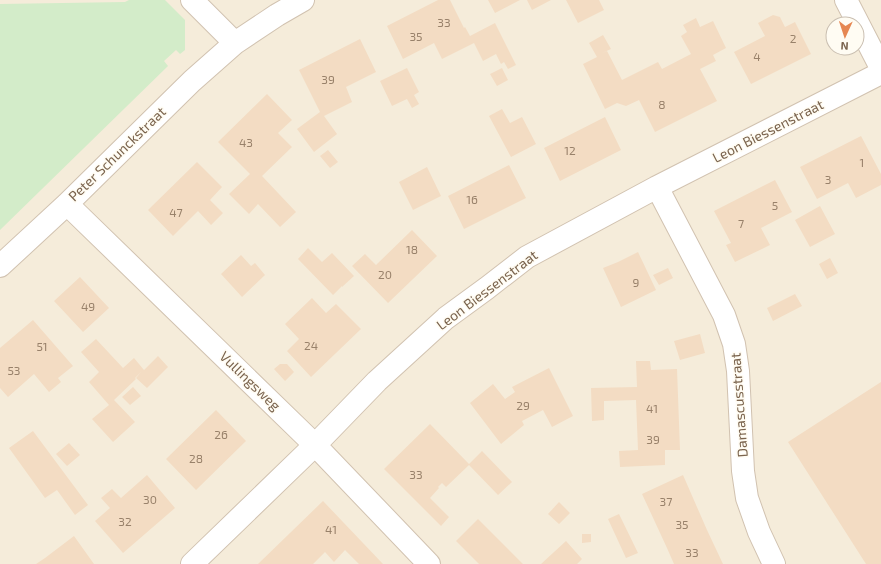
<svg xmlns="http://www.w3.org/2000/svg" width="881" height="564" viewBox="0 0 881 564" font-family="'Exo 2',sans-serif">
<rect width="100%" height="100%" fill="#fdf9ec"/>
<path fill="#f5ecda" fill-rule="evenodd" d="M 0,0 L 881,0 L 881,564 L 0,564 ZM 833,24 L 857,24 L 857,48 L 833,48 Z"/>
<path fill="#d3ecc9" d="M 129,0 L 165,0 L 185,20 L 185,50 L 180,54 L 176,50 L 164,61 L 168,66 L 0,230 L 0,4 L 125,2 Z"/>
<path fill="#f3dcc3" d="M 438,0 L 450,0 L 464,28 L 465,27 L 470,36 L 495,23 L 516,65 L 508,69 L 504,62 L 501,64 L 496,54 L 483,61 L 474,43 L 442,59 L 434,43 L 403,59 L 387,26 Z
M 488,0 L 520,0 L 495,13 Z
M 527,0 L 551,0 L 532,10 Z
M 566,0 L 599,0 L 604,10 L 578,23 Z
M 773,15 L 780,17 L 785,27 L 795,22 L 811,54 L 751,84 L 734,52 L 765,36 L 758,23 Z
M 696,18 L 700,27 L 713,21 L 726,48 L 713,55 L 716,61 L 700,69 L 717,101 L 655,132 L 639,100 L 626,106 L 617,103 L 605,109 L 583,64 L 597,57 L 589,43 L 603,35 L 611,49 L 602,53 L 607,51 L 622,80 L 658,62 L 662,69 L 691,54 L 681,36 L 687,32 L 683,25 Z
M 360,39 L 376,72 L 346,87 L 352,102 L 324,116 L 337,134 L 314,152 L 297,129 L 320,112 L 299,70 Z
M 407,68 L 419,92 L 414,95 L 419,104 L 412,108 L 407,99 L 392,106 L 380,81 Z
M 502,68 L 508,80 L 497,86 L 490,74 Z
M 267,94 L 292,120 L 278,133 L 292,147 L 262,176 L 296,212 L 280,227 L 258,204 L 249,214 L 229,194 L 250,174 L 218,142 Z
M 502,109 L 510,123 L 522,117 L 536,144 L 511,157 L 489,116 Z
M 605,117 L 621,150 L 560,181 L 544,148 Z
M 861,136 L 881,174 L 881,185 L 856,198 L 848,183 L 817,199 L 800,167 Z
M 328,150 L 338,162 L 330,168 L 320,156 Z
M 197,162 L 222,187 L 210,200 L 223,213 L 211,225 L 198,211 L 173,236 L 148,210 Z
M 509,165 L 526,198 L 464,229 L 448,196 Z
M 427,167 L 441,196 L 413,210 L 399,182 Z
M 775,180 L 792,212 L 761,228 L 770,245 L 735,262 L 726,245 L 731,243 L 714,211 Z
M 820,206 L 835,234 L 810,247 L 795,220 Z
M 412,230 L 437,256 L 388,303 L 352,266 L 365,254 L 376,265 Z
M 308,248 L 322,262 L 332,253 L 354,276 L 342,287 L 342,286 L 333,295 L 298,259 Z
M 638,252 L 656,290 L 621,307 L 603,268 L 618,262 Z
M 241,255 L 251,266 L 255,263 L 265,275 L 242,297 L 221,274 Z
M 830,258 L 838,273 L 827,279 L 819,264 Z
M 668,268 L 673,278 L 659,285 L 653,275 Z
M 80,277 L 109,308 L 83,332 L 54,301 Z
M 795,294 L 802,306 L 773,321 L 767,308 Z
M 312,298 L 326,313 L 336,304 L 361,329 L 311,377 L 287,351 L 299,339 L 285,324 Z
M 33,320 L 73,366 L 58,378 L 61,382 L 49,392 L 34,374 L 8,397 L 0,388 L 0,348 Z
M 700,334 L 705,353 L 680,360 L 674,341 Z
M 96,339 L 123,368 L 134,358 L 144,370 L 158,356 L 168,367 L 147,388 L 136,378 L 141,372 L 135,378 L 136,379 L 114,400 L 135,422 L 113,442 L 92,419 L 109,405 L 89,382 L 99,372 L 81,352 Z
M 636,361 L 650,361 L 651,370 L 677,369 L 680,450 L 665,450 L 665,465 L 620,467 L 619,451 L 638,450 L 636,400 L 604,401 L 604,420 L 592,421 L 591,388 L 637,387 Z
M 280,364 L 287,364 L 294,372 L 285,381 L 274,369 Z
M 549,368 L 573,416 L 552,427 L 543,410 L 522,421 L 524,425 L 501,444 L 470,403 L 493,384 L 505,399 L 515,392 L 512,387 Z
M 881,382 L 881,564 L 866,564 L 788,442 Z
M 133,387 L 141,396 L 130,405 L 122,397 Z
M 216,410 L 246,441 L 196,490 L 166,459 Z
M 430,424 L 469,464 L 482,451 L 512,482 L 498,495 L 469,465 L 446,487 L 442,483 L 438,487 L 439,488 L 430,498 L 449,517 L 441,526 L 384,469 Z
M 33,431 L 88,505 L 75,515 L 57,490 L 45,498 L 9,448 Z
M 69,443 L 80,455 L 67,466 L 56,454 Z
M 147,475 L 175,508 L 123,553 L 95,521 L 110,508 L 101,498 L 112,489 L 121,498 Z
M 683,475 L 707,530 L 723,564 L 674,564 L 667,548 L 642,494 Z
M 323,501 L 383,564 L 359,564 L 345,550 L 334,562 L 325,552 L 313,564 L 258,564 Z
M 559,502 L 570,513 L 559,524 L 548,514 Z
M 619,514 L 638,553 L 626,558 L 608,519 Z
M 478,519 L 523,564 L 479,564 L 456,541 Z
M 582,534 L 591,534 L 591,542 L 582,543 Z
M 74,536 L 94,564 L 36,564 L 45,558 Z
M 566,541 L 582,559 L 577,564 L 541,564 Z"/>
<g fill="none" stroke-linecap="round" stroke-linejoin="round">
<g stroke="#d1c2b0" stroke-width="24">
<path id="minor" d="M 192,0 L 235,43
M 846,0 L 881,68
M 657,187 L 724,315 L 734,344 L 738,371 L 743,471 L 747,498 L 759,532 L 774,564
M 67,204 L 315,445 L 429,564
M 0,266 L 67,204 L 192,81 L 235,43 L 277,15 L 303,0
M 192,564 L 315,445 L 377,381 L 446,318 L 487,288 L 527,257 L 657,187 L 881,73"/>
</g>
<use href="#minor" stroke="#fff" stroke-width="22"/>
</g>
<g text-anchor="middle" stroke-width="3" stroke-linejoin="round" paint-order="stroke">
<g font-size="12" fill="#98816a">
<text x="444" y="27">33</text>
<text x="416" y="41">35</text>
<text x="793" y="43">2</text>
<text x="757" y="61">4</text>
<text x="328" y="84">39</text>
<text x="662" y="109">8</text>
<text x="246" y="147">43</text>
<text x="570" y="155">12</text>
<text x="862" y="167">1</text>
<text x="828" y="184">3</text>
<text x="472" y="204">16</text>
<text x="775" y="210">5</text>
<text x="176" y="217">47</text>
<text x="741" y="228">7</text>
<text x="412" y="254">18</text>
<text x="385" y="279">20</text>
<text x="636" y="287">9</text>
<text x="88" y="311">49</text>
<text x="311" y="350">24</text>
<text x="42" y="351">51</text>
<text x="14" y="375">53</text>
<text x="523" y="410">29</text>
<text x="652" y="413">41</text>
<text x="221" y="439">26</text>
<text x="653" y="444">39</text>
<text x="196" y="463">28</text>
<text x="416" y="479">33</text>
<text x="150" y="504">30</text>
<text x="666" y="506">37</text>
<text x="125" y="526">32</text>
<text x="682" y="529">35</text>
<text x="331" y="534">41</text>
<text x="692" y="557">33</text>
</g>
<g font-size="14" fill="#7a634d" stroke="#fffcf3">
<text transform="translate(768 131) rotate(-27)" y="5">Leon Biessenstraat</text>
<text transform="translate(117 154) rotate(-44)" y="5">Peter Schunckstraat</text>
<text transform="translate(487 290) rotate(-37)" y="5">Leon Biessenstraat</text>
<text transform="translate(250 381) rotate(44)" y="5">Vullingsweg</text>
<text transform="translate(739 405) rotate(-94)" y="5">Damascusstraat</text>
</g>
</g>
<g transform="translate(845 36) rotate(183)"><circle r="19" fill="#fffcf3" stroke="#cabfb1"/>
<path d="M0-3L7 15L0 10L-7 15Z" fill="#e68752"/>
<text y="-6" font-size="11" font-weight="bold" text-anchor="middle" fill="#7a634d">N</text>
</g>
</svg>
